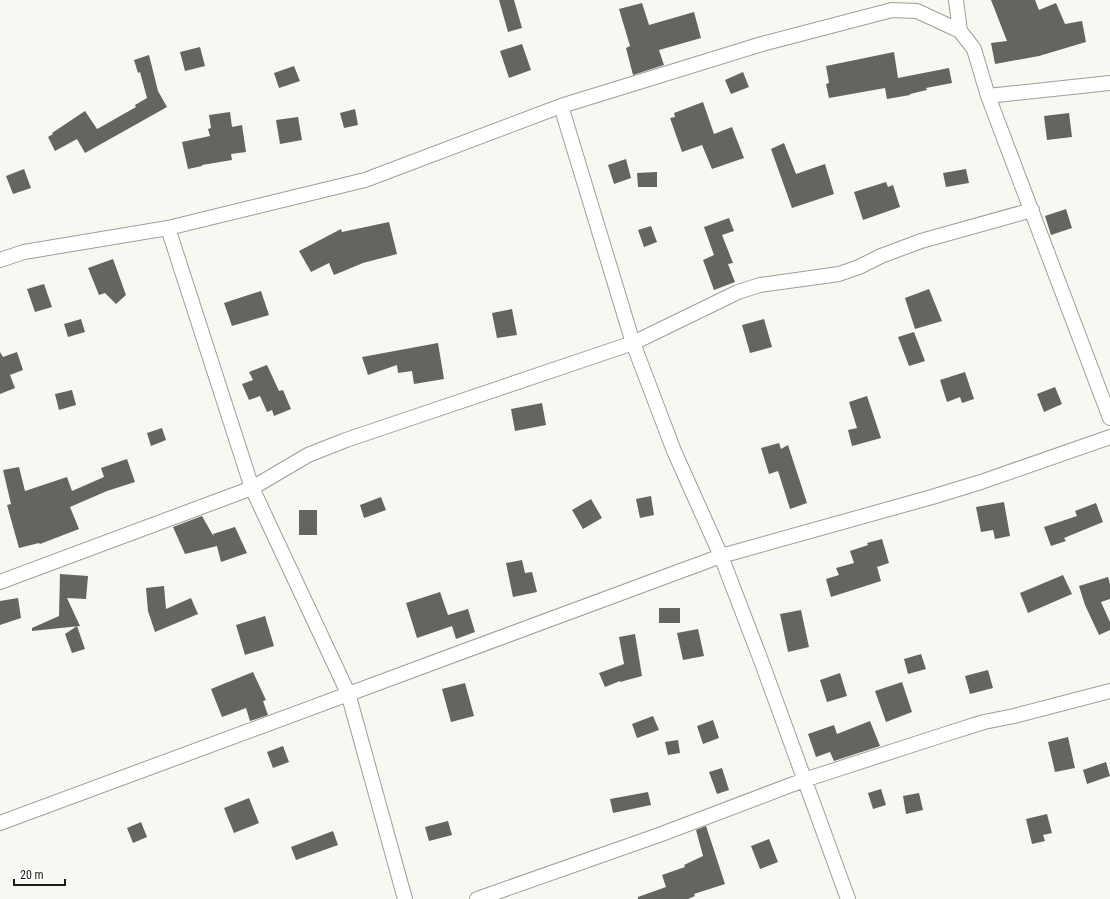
<svg xmlns="http://www.w3.org/2000/svg" width="1110" height="899" viewBox="0 0 1110 899" font-family="'Roboto Condensed',sans-serif">
<rect width="100%" height="100%" fill="#f8f7f2"/>
<path fill="#65645f" d="M 499,0 L 514,0 L 522,28 L 508,32 Z
M 991,0 L 1035,0 L 1039,10 L 1056,3 L 1065,24 L 1082,21 L 1086,42 L 1039,56 L 995,64 L 991,43 L 1007,41 Z
M 642,3 L 649,25 L 694,12 L 701,38 L 659,50 L 664,65 L 633,75 L 626,48 L 630,46 L 619,9 Z
M 522,44 L 531,70 L 509,78 L 500,51 Z
M 200,47 L 205,66 L 185,71 L 180,52 Z
M 894,52 L 898,78 L 949,68 L 952,83 L 926,88 L 927,90 L 910,94 L 910,95 L 887,99 L 885,88 L 829,98 L 826,84 L 829,83 L 826,66 Z
M 149,55 L 158,91 L 167,107 L 85,153 L 77,139 L 55,151 L 48,137 L 53,134 L 52,133 L 85,111 L 97,129 L 99,128 L 136,107 L 135,105 L 147,98 L 140,72 L 138,73 L 134,60 Z
M 294,66 L 300,81 L 279,88 L 274,73 Z
M 743,72 L 749,87 L 731,94 L 725,80 Z
M 703,102 L 714,134 L 732,127 L 744,158 L 712,169 L 702,145 L 682,152 L 670,118 L 675,117 L 674,113 Z
M 355,109 L 358,125 L 344,128 L 340,113 Z
M 230,112 L 232,127 L 242,125 L 246,152 L 231,154 L 232,160 L 202,165 L 202,166 L 188,169 L 182,142 L 210,136 L 208,129 L 211,128 L 209,115 Z
M 1069,113 L 1072,137 L 1047,140 L 1044,116 Z
M 298,117 L 302,140 L 280,144 L 276,120 Z
M 784,143 L 796,174 L 825,164 L 834,194 L 792,208 L 771,149 Z
M 626,159 L 631,178 L 614,184 L 608,165 Z
M 24,169 L 31,188 L 13,194 L 6,176 Z
M 966,169 L 969,183 L 946,187 L 943,173 Z
M 657,172 L 657,187 L 638,187 L 637,173 Z
M 886,182 L 888,187 L 893,185 L 900,207 L 863,220 L 854,192 Z
M 1066,209 L 1072,228 L 1051,235 L 1045,216 Z
M 729,218 L 734,231 L 722,235 L 733,263 L 728,264 L 735,282 L 714,290 L 703,260 L 714,255 L 704,227 Z
M 389,222 L 397,254 L 363,263 L 334,275 L 329,263 L 311,272 L 299,251 L 341,229 L 342,232 Z
M 651,226 L 657,242 L 644,247 L 638,230 Z
M 113,259 L 126,295 L 116,304 L 105,293 L 99,295 L 88,268 Z
M 44,284 L 52,307 L 35,312 L 27,289 Z
M 929,289 L 942,321 L 915,329 L 905,298 Z
M 261,291 L 269,315 L 232,326 L 224,303 Z
M 512,309 L 517,335 L 497,338 L 492,313 Z
M 81,319 L 85,332 L 68,337 L 64,324 Z
M 764,319 L 772,347 L 750,353 L 742,325 Z
M 914,332 L 925,361 L 909,366 L 898,337 Z
M 438,343 L 444,379 L 414,384 L 412,371 L 398,373 L 397,365 L 368,375 L 362,357 Z
M 0,352 L 3,357 L 17,352 L 23,370 L 10,375 L 15,388 L 0,394 Z
M 267,365 L 279,391 L 283,390 L 291,409 L 274,416 L 272,410 L 267,412 L 260,396 L 249,400 L 242,384 L 253,380 L 249,372 Z
M 965,372 L 974,399 L 962,403 L 960,397 L 947,402 L 940,380 Z
M 1055,387 L 1062,404 L 1044,412 L 1037,394 Z
M 72,390 L 76,405 L 59,410 L 55,394 Z
M 867,396 L 881,438 L 852,446 L 848,430 L 857,428 L 849,402 Z
M 542,403 L 546,425 L 515,431 L 511,409 Z
M 162,428 L 166,440 L 151,446 L 147,433 Z
M 779,443 L 781,449 L 788,445 L 807,503 L 790,509 L 778,471 L 769,474 L 761,448 Z
M 127,459 L 135,482 L 107,491 L 70,507 L 79,529 L 40,544 L 39,543 L 19,548 L 7,505 L 11,504 L 3,470 L 19,467 L 25,491 L 67,477 L 72,491 L 104,477 L 101,468 Z
M 651,496 L 654,515 L 640,518 L 636,499 Z
M 381,497 L 386,510 L 364,518 L 360,505 Z
M 591,499 L 602,518 L 583,529 L 572,510 Z
M 1004,502 L 1010,536 L 995,539 L 993,530 L 981,532 L 976,507 Z
M 1096,503 L 1103,522 L 1064,538 L 1066,541 L 1051,546 L 1044,527 L 1077,516 L 1075,511 Z
M 299,510 L 317,510 L 317,535 L 299,535 Z
M 202,516 L 214,537 L 213,534 L 235,527 L 247,553 L 221,562 L 217,546 L 185,554 L 173,527 Z
M 882,539 L 889,563 L 877,567 L 881,581 L 831,597 L 826,579 L 839,575 L 836,568 L 854,563 L 850,551 L 868,545 L 867,543 Z
M 522,560 L 525,573 L 532,572 L 537,592 L 513,597 L 506,563 Z
M 60,574 L 88,576 L 86,599 L 67,598 L 80,626 L 32,631 L 32,628 L 59,616 Z
M 1063,575 L 1072,594 L 1028,613 L 1020,593 Z
M 1108,577 L 1110,584 L 1110,599 L 1101,602 L 1110,622 L 1110,630 L 1099,635 L 1085,605 L 1079,586 Z
M 164,586 L 166,609 L 191,598 L 198,614 L 155,632 L 148,611 L 146,588 Z
M 440,592 L 448,615 L 468,609 L 475,632 L 456,639 L 452,626 L 417,638 L 406,603 Z
M 18,598 L 21,618 L 0,625 L 0,601 Z
M 659,608 L 680,608 L 680,623 L 659,623 Z
M 801,610 L 809,647 L 788,652 L 780,614 Z
M 265,616 L 274,646 L 245,655 L 236,625 Z
M 77,626 L 85,649 L 72,653 L 65,634 Z
M 698,629 L 704,656 L 683,660 L 677,633 Z
M 635,634 L 642,676 L 620,682 L 620,681 L 605,687 L 599,673 L 624,664 L 619,637 Z
M 921,654 L 926,669 L 908,674 L 904,659 Z
M 988,670 L 993,688 L 970,694 L 965,676 Z
M 253,672 L 266,700 L 263,701 L 268,715 L 250,721 L 246,708 L 222,717 L 211,689 Z
M 840,673 L 847,696 L 827,702 L 820,680 Z
M 902,682 L 912,712 L 886,722 L 875,691 Z
M 465,683 L 474,716 L 451,722 L 442,689 Z
M 653,716 L 659,730 L 637,738 L 632,724 Z
M 713,720 L 719,738 L 703,744 L 697,726 Z
M 870,721 L 880,746 L 834,761 L 830,752 L 816,757 L 808,734 L 834,725 L 837,734 Z
M 1068,737 L 1075,768 L 1055,772 L 1048,742 Z
M 678,740 L 680,753 L 668,755 L 665,742 Z
M 283,746 L 289,762 L 273,768 L 267,752 Z
M 1106,762 L 1110,776 L 1087,784 L 1083,770 Z
M 722,768 L 729,790 L 717,794 L 709,772 Z
M 881,789 L 886,805 L 873,809 L 868,793 Z
M 648,792 L 651,805 L 613,813 L 610,799 Z
M 919,793 L 923,810 L 906,814 L 903,796 Z
M 249,798 L 259,823 L 234,833 L 224,808 Z
M 1047,814 L 1052,833 L 1043,835 L 1045,841 L 1032,844 L 1026,819 Z
M 448,821 L 452,835 L 429,841 L 425,827 Z
M 141,822 L 147,837 L 133,843 L 127,828 Z
M 706,826 L 725,884 L 694,894 L 695,896 L 688,899 L 638,899 L 638,897 L 666,887 L 662,875 L 685,867 L 684,865 L 703,856 L 696,830 Z
M 333,831 L 338,845 L 296,860 L 291,847 Z
M 769,839 L 778,862 L 760,869 L 751,846 Z"/>
<g fill="none" stroke-linecap="round" stroke-linejoin="round">
<g stroke="#9f9e99" stroke-width="16">
<path id="street" d="M 956,0 L 960,31
M 988,96 L 1110,83
M 561,106 L 633,343 L 674,451 L 721,556 L 762,663 L 848,899
M 168,228 L 252,488 L 348,693 L 405,899
M 0,260 L 24,252 L 168,228 L 365,180 L 561,106 L 762,44 L 892,10 L 917,11 L 960,31 L 974,49 L 988,96 L 1110,418
M 0,582 L 252,488 L 308,455 L 346,440 L 633,343 L 738,292 L 760,285 L 839,274 L 859,267 L 881,256 L 921,241 L 1032,210
M 0,823 L 721,556 L 932,497 L 981,482 L 1110,437
M 477,899 L 659,835 L 804,780 L 946,734 L 984,722 L 1014,716 L 1110,691"/>
</g>
<use href="#street" stroke="#fff" stroke-width="14"/>
</g>
<path d="M14 879v6h51v-6" fill="none" stroke="#1b1b19" stroke-width="2"/>
<text x="20" y="879" font-size="12" fill="#1b1b19" stroke="#ffffff" stroke-width="3" paint-order="stroke">20 m</text>
</svg>
